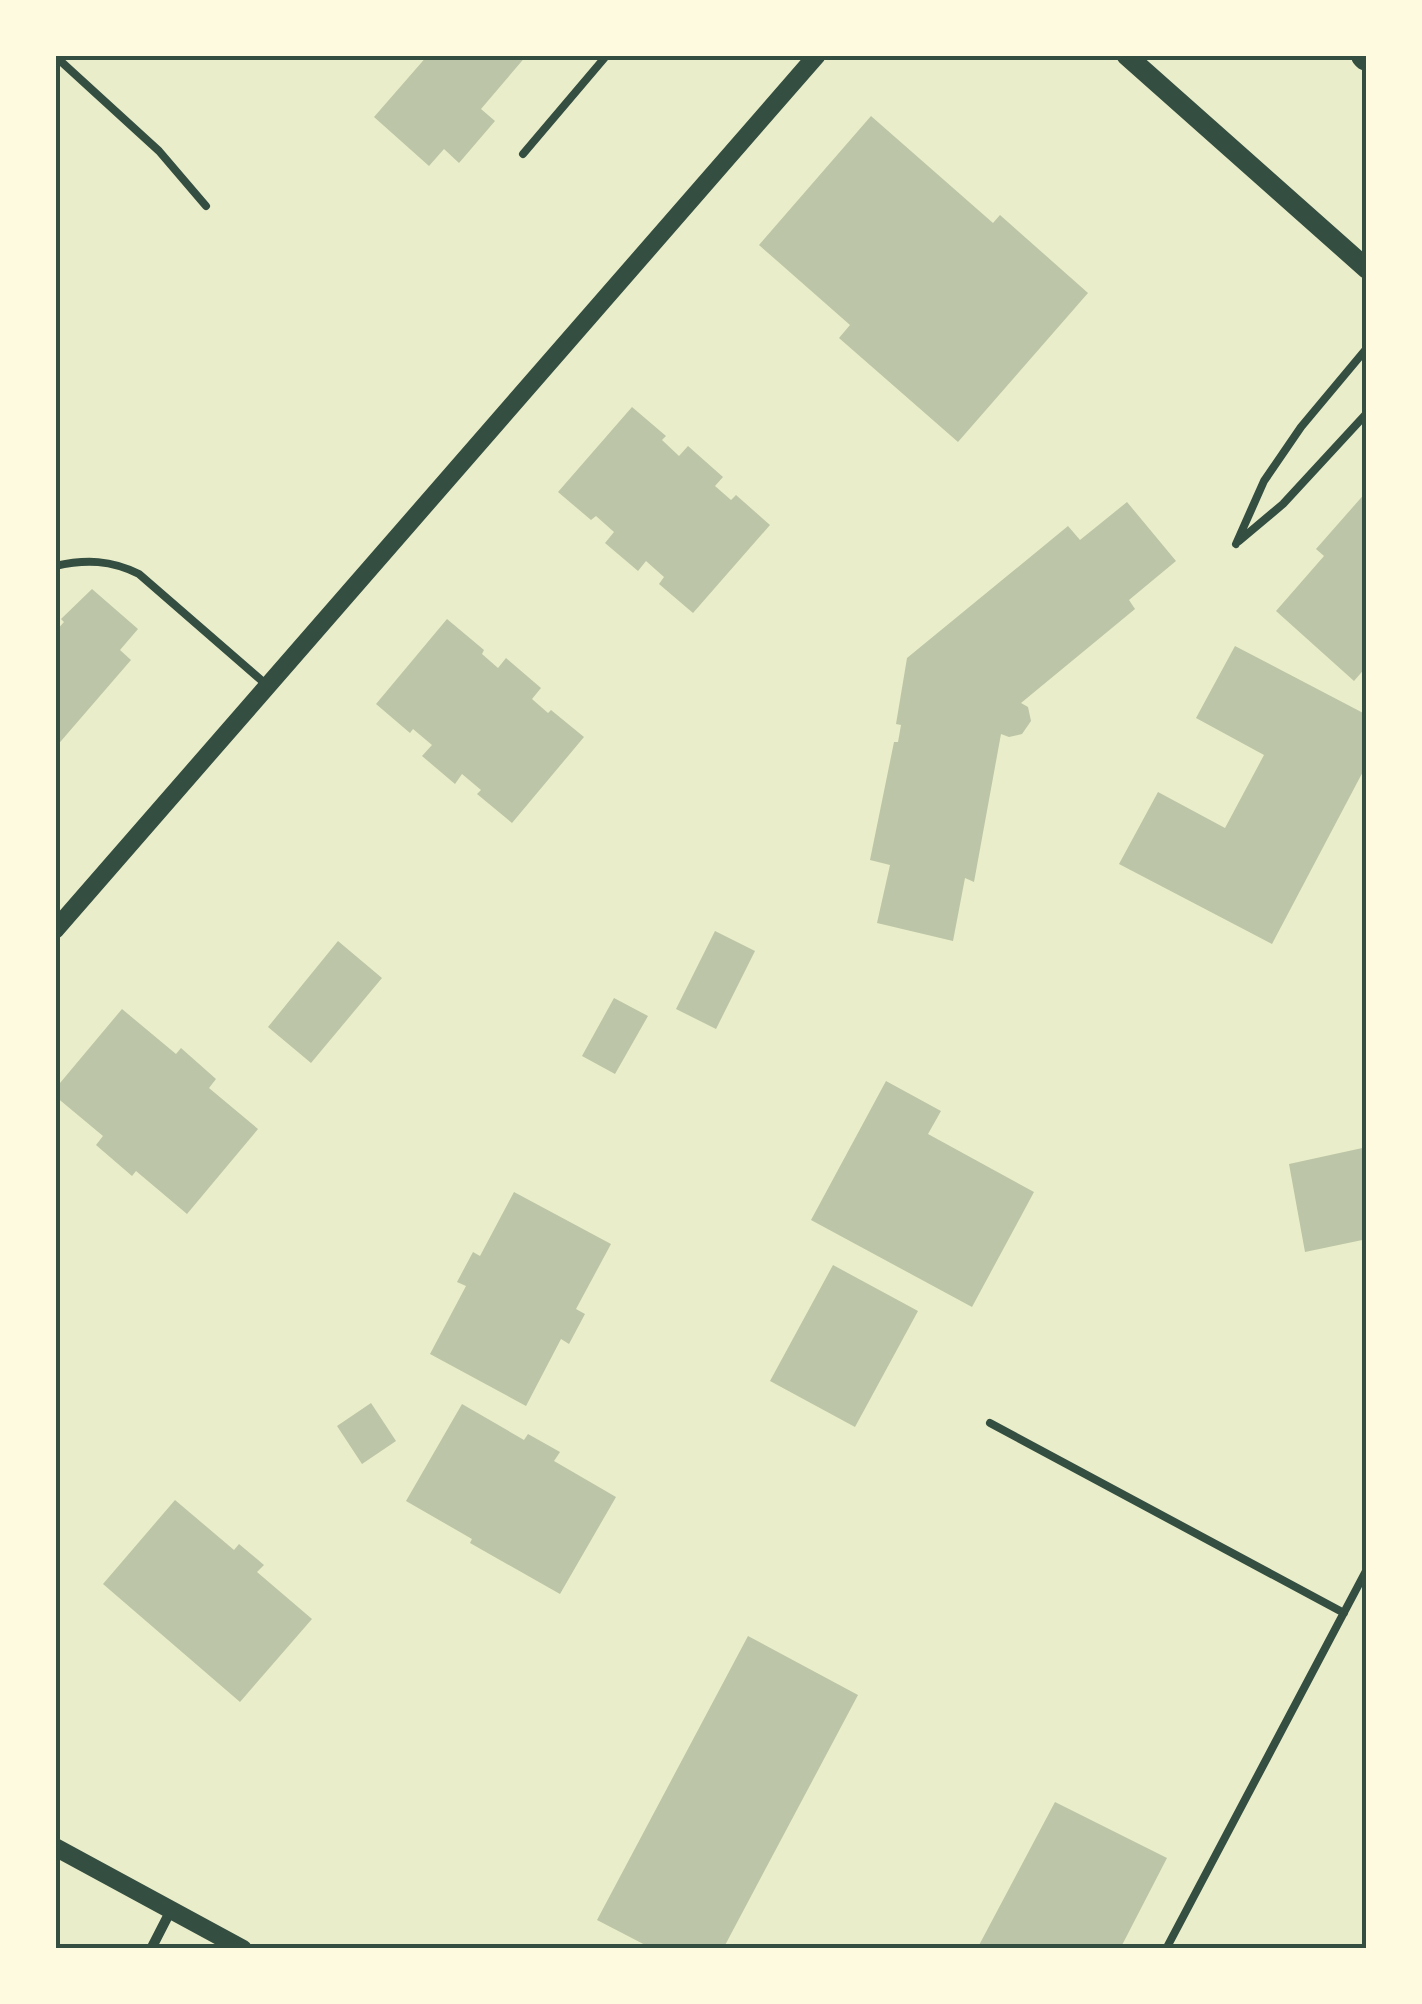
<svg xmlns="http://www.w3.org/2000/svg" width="1422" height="2004" viewBox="0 0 1422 2004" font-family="'Playfair Display',serif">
<rect width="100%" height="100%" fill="#e9edc9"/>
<path fill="#bcc5a7" d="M 428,55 L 527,55 L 481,109 L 495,121 L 459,163 L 444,149 L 429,166 L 374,117 Z
M 871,116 L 993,223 L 1000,215 L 1088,293 L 958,442 L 839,338 L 850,325 L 759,245 Z
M 632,407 L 666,436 L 662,440 L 679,456 L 688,446 L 723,477 L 715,486 L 731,500 L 736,495 L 770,525 L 693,613 L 659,584 L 664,577 L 646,561 L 638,571 L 605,543 L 614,532 L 596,516 L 591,520 L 558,492 Z
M 1367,491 L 1367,666 L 1354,681 L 1276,611 L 1324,556 L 1316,549 Z
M 1127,502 L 1176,561 L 1129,600 L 1135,609 L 1021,703 L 1028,707 L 1031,721 L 1022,734 L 1009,737 L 1001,734 L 974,882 L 965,878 L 953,941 L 877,923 L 890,865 L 870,860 L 894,742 L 898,742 L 901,725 L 896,724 L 907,658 L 1068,526 L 1080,540 Z
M 92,589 L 138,629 L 120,650 L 131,660 L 55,748 L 55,632 L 64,622 L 61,619 Z
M 447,619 L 484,650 L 482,654 L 498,668 L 506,658 L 541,688 L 532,699 L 548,713 L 551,710 L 584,737 L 512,823 L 477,794 L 481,790 L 462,774 L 455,784 L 422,756 L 432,745 L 413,729 L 410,733 L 376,704 Z
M 1235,646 L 1367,715 L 1367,764 L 1272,944 L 1119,864 L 1158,792 L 1225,828 L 1264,755 L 1196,718 Z
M 715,931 L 755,951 L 716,1029 L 676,1009 Z
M 338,941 L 382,978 L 311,1063 L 268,1027 Z
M 614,998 L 648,1016 L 615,1074 L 582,1056 Z
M 122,1009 L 176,1054 L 181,1048 L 216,1079 L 209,1088 L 258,1129 L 187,1214 L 136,1171 L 132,1176 L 96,1145 L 103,1136 L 55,1096 L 55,1089 Z
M 886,1081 L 941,1111 L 928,1134 L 1034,1192 L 972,1307 L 811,1220 Z
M 1367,1147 L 1367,1239 L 1305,1252 L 1289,1164 Z
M 514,1192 L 611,1244 L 576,1309 L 585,1314 L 569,1344 L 561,1339 L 526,1406 L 430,1354 L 466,1286 L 457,1282 L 473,1252 L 480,1256 Z
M 833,1265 L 918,1311 L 855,1427 L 770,1381 Z
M 371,1403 L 396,1441 L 362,1464 L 337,1426 Z
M 462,1404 L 524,1440 L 528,1434 L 560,1452 L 554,1461 L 616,1497 L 560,1594 L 470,1543 L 472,1539 L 406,1501 Z
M 175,1500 L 234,1550 L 239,1544 L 264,1565 L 257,1572 L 312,1619 L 240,1702 L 103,1584 Z
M 748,1636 L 858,1695 L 723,1949 L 653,1949 L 597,1920 Z
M 1055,1802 L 1167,1858 L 1120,1949 L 977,1949 Z"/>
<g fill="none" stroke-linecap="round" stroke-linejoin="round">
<path stroke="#344e41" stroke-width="8" d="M 55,56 L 159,151 L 206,206
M 523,154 L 607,55
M 1239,541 L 1283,504 L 1367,413
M 1236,544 L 1264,481 L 1301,427 L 1367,348
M 55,566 C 86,559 111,560 139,574 L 268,686
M 990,1423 L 1344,1613
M 1166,1949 L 1367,1569"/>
<path stroke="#344e41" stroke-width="10" d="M 151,1949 L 171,1910"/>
<path stroke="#344e41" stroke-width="18" d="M 55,930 L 817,55
M 55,1847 L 243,1949"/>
<path stroke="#344e41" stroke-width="20" d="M 1126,55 L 1367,269"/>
<path stroke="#344e41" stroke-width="30" d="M 1366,55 L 1367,56"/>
</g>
<rect width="1422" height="2004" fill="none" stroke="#fefae0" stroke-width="115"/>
<rect x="58" y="58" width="1306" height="1888" fill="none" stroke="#344e41" stroke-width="4"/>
</svg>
